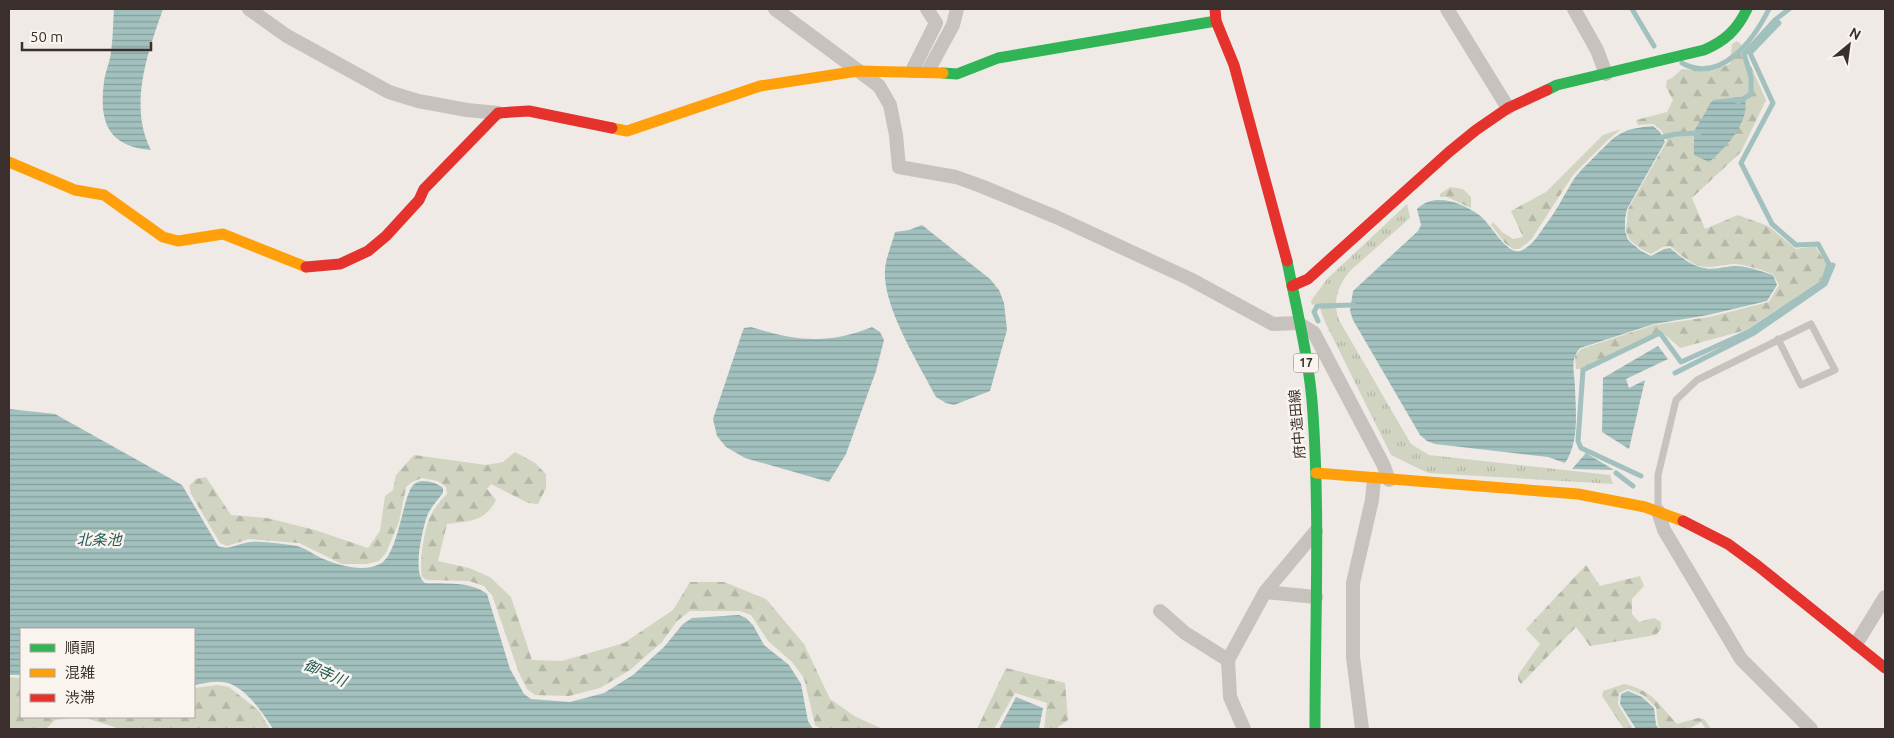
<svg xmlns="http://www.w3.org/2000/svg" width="1894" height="738" viewBox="0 0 1894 738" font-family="Ubuntu,'Noto Sans JP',sans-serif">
<defs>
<pattern id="grass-tufts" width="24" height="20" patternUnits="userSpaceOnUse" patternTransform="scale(1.25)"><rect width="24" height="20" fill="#d1d4c1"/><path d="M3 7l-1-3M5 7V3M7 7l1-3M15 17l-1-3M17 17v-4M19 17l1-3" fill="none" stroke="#b4b6a6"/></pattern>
<pattern id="forest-firs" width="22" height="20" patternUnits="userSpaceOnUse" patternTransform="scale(1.25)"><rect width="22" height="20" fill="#d1d4c1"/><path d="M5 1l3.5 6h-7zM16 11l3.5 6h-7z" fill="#b4b6a6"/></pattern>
<pattern id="water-rules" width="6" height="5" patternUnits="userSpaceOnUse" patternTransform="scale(1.25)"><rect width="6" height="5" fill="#a2c1be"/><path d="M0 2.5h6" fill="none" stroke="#859d9b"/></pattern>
</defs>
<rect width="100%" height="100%" fill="#efeae6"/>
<path fill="url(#grass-tufts)" d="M 1407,204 L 1410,218 L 1351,270 C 1338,285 1332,301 1339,320 L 1411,444 L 1429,455 L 1610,475 L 1613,484 L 1428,473 L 1391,455 L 1325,322 L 1318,303 L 1312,305 L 1311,301 L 1327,279 Z"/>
<path fill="url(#forest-firs)" d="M 1737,41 L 1741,44 L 1766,100 L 1741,152 L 1692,198 L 1705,229 L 1738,215 L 1768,226 L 1796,249 L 1815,246 L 1827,265 L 1821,280 L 1746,330 L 1680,348 L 1661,331 L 1581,369 L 1576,369 L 1575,356 L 1581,349 L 1654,325 L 1709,317 L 1769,302 L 1779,285 L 1773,274 C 1761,270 1748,265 1735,264 C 1723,264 1713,269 1700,266 C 1689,263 1679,253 1670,246 L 1663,247 L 1651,254 L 1641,249 L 1630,240 L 1626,231 L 1628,209 L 1667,141 L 1661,130 L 1653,124 L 1638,125 L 1636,120 L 1667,112 L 1673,100 L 1666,87 L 1667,80 L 1672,78 L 1682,69 L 1711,71 L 1730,64 L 1732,44 Z
M 1621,129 L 1609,139 L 1573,175 L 1531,240 L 1519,249 L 1513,249 L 1505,243 L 1491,225 L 1493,222 L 1502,232 L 1513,239 L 1523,237 L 1511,211 L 1546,192 L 1603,135 Z
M 1450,187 L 1463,189 L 1471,197 L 1471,208 L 1447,197 L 1440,197 L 1440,194 Z
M 515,452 L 535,463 L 546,474 L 546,488 L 538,504 L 528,503 L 491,484 L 487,489 L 496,500 C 485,522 469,521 447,524 L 438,561 L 469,568 L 490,577 L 511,597 L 532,660 L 562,661 L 624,643 L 673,610 L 690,582 L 724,582 L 766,599 L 804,644 L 830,699 L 856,717 L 883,729 L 821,729 L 815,725 L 804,678 L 792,662 L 768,641 L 751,615 L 740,611 L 690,611 L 677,621 L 662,642 L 630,670 L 600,688 L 569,696 L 535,695 L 527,689 L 519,673 L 492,595 L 484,586 L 469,581 L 427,580 L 422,577 C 419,563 424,530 430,517 C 434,508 440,501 447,494 L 446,487 L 438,481 L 422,478 L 412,482 L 406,487 L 399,522 L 386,553 L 379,561 L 366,564 L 342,564 L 299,543 L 249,539 L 227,546 L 220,543 L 191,494 L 189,486 L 196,479 L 206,477 L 231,515 L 267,518 L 315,530 L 368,548 L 380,531 L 385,496 L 393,490 L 396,475 L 414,455 L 486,465 L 503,462 Z
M 1586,565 L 1600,586 L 1640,576 L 1644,586 L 1632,599 L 1632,614 L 1639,622 L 1654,618 L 1661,622 L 1661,629 L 1656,635 L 1590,646 L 1576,627 L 1521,684 L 1518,680 L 1518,675 L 1540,644 L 1526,629 Z
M 1006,668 L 1065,683 L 1068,720 L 1058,727 L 1058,729 L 1044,729 L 1047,703 L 1015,693 L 994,729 L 977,729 Z
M 9,677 L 21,678 L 21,717 L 194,717 L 194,688 L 217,685 L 229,687 L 259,711 L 270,729 L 121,729 L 82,717 L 55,720 L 46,729 L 9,729 Z
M 1624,684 C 1654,691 1658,704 1677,724 L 1698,718 L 1704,719 L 1711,729 L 1706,729 L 1701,722 L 1689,729 L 1660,729 L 1658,725 L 1656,707 L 1643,695 L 1628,689 L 1619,693 L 1618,704 L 1633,729 L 1624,729 L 1602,696 L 1603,691 Z"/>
<path fill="url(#water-rules)" d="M 114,9 L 163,9 C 148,52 128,106 151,150 C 107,146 99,121 104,82 C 105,72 110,62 111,52 C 113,38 113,23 114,9 Z
M 1739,97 L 1745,99 C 1750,122 1726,148 1709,162 L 1694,155 L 1694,131 L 1713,100 Z
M 1653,126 L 1660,132 L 1665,142 L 1627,209 L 1625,219 L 1625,231 L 1628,240 L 1641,251 L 1651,256 L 1664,249 L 1670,248 C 1679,255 1688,264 1700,267 C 1712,271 1722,267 1734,266 C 1747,266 1761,271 1773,275 L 1777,285 L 1767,301 L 1708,315 L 1654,324 L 1580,348 C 1569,360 1575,374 1575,389 C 1576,413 1579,443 1565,463 L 1548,457 L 1435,444 L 1427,441 L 1420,435 L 1353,320 L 1350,311 L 1353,291 L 1418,231 L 1421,225 L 1417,209 C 1434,192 1461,202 1479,215 C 1490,222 1506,255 1520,251 C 1531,247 1538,236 1544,227 C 1556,212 1564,195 1574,179 C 1581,169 1592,160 1600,151 C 1607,145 1612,138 1620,134 C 1630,128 1642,127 1653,126 Z
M 922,225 L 990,279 L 999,290 L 1004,303 L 1007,330 L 990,391 L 954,405 L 946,403 L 936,397 C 919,364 882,306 885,269 C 886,257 892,244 895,232 L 909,230 Z
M 751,327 C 796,341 827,345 872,327 L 880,332 L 884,340 L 876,371 L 846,454 L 829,482 L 745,458 L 726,447 L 717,436 L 713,419 L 742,333 L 744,328 Z
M 1658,346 L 1668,359 L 1626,379 L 1629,388 L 1645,380 L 1629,449 L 1602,432 L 1603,378 Z
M 9,409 L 55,414 L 182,485 L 218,546 C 230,551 238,543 251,542 C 265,541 282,544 297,546 C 305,548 313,554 321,558 C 337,565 363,573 380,564 C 397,555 402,506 410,490 C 416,476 434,481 443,488 L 443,493 C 437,501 429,509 426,519 C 422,533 412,574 425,583 C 445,584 471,581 487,594 L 510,669 L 524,694 L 531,699 L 570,702 L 604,693 L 633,675 L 664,647 L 683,624 L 692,618 L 739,615 L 746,618 L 753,625 L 764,645 L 789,665 L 801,684 L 808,721 L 813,729 L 273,729 C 264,714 249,693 233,685 C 222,679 205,683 194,685 L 194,629 L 21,629 L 21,675 L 9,675 Z
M 1586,453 L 1614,470 L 1572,469 Z
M 1628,691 L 1642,697 L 1654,708 L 1656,725 L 1659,729 L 1636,729 L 1620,704 L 1621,694 Z
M 1016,697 L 1043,708 L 1039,729 L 999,729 Z"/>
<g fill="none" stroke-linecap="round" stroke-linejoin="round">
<path stroke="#a2c1be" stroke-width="5" d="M 1632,9 L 1654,46
M 1682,63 C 1721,85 1754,39 1769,9
M 1738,102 L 1751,94 L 1751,77 L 1744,54 L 1775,20 L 1789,9
M 1658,138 L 1676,134 L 1699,133
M 1318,321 L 1314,312 L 1317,306 L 1354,305
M 1675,373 L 1754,333 L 1825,284 L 1833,265
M 1616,473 L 1633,486
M 1641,476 L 1581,448 L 1578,441 L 1583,370 L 1660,333 L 1681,362 L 1748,332 L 1823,282 L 1829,264 L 1818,244 L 1796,245 L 1772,224 L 1741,163 L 1773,103 L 1750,53 L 1779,23"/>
<path stroke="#c8c2be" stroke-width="7" d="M 1658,511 L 1658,475 L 1676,400 L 1697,380 L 1811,324 L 1835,370 L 1801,385 L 1778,339"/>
<path stroke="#c8c2be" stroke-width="14" d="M 249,9 L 287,36 L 389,92 L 418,101 L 467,110 L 498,113
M 775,9 L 879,86 L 890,105 L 896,135 L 899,167 L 956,177 L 981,186 L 1056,217 L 1190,279 L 1273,324 L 1298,323 L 1314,333 L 1383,464 L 1389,480
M 1447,9 L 1508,108
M 1574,9 L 1597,50 L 1606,74
M 912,71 L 936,23 L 927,9
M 928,71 L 953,25 L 957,9
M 1658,511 L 1664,530 L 1741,659 L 1811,729
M 1316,597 L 1265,592 L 1316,531
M 1160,611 L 1185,633 L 1228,660
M 1856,644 L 1885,597
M 1244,729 L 1230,697 L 1228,660 L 1265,592
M 1362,729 L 1353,657 L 1353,583 L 1372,500 L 1374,479"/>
<path stroke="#30b455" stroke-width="11" d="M 943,73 L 957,74 L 998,58 L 1216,21
M 1547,90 L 1557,85 L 1704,50 C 1725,41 1737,30 1747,9
M 1287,261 C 1297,311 1310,363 1313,414 C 1320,518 1315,625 1315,729"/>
<path stroke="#ff9f0a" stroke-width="11" d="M 612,128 L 627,131 L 760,86 L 858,71 L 943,73
M 9,162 L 75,190 L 104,195 L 163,237 L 178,241 L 223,234 L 306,267
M 1316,473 L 1578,494 L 1645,507 L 1683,521"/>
<path stroke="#e5322d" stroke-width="11" d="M 1215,9 L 1216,21 L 1234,65 L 1287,261
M 306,267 L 340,264 L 368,251 L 386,236 L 419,200 L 424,189 L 498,113 L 529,111 L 612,128
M 1292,286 L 1308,279 L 1449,152 L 1476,130 L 1508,108 L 1547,90
M 1683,521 L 1728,544 L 1758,566 L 1885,668"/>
</g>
<g text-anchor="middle" stroke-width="5" stroke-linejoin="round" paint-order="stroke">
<rect fill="#faf4ee" stroke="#746a66" stroke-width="1" x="1293.5" y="353.5" width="25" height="19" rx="4"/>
<g font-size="12" font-weight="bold" fill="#3a2f2c">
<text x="1306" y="367">17</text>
</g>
<g font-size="14" fill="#3a2f2c" stroke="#faf4ee">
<text transform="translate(1297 424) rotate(-95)" y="5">府中造田線</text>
</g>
<g font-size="15" font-style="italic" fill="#225a59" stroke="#faf4ee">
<text x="99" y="545">北条池</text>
<text transform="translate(325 673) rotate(24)" y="5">御寺川</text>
</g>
</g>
<rect width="1894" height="738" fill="none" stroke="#3a2f2c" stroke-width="20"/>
<rect x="20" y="628" width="175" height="90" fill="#faf4ee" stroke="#ada5a0"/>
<rect x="30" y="644" width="25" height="8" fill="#30b455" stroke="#ada5a0"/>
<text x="65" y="653" font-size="15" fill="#3a2f2c">順調</text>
<rect x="30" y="669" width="25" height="8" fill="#ff9f0a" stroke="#ada5a0"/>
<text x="65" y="678" font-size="15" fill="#3a2f2c">混雑</text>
<rect x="30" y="694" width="25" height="8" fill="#e5322d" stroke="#ada5a0"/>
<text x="65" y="703" font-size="15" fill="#3a2f2c">渋滞</text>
<g transform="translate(1849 45) rotate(29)" stroke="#faf4ee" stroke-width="4" paint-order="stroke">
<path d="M0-4L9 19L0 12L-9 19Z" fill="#3a2f2c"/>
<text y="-8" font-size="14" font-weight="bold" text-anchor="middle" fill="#3a2f2c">N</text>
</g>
<path d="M22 42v8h129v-8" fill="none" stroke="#3a2f2c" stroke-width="2.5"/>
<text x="30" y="42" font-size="15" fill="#3a2f2c" stroke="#faf4ee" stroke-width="4" paint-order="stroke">50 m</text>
</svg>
